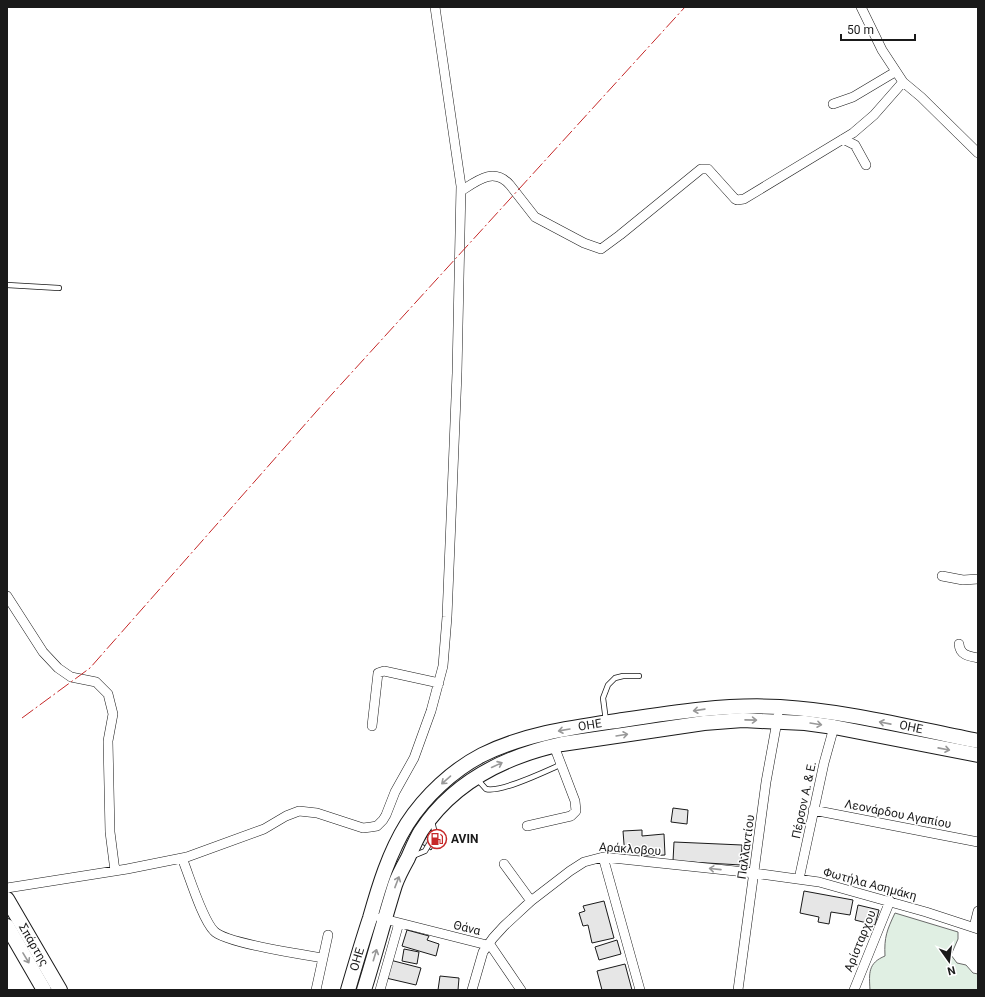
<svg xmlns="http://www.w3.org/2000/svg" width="985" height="997" viewBox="0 0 985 997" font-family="Roboto,sans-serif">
<rect width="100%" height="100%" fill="#fff"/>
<path fill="#e0efe3" stroke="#6a6a6a" d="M 895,913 L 958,932 L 958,939 L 951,955 L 957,963 L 966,965 L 973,973 L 978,974 L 978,989 L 975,990 L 870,990 C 869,973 868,963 885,956 C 884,937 887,930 895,913 Z"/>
<path fill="#e6e6e6" stroke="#1a1a1a" d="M 673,808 L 688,810 L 687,824 L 671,822 Z
M 642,830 L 642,836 L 664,834 L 665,855 L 625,857 L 623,831 Z
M 429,833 L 438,839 L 431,850 L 422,844 Z
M 674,842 L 742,845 L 741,865 L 673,861 Z
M 804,891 L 853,900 L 850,915 L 831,912 L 829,924 L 818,922 L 819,917 L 800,913 Z
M 604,901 L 614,938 L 592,943 L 588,925 L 583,926 L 579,913 L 585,911 L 583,906 Z
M 858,905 L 879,910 L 875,925 L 855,920 Z
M 407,930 L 429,936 L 427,940 L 439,944 L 436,956 L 402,946 Z
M 617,940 L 621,954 L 599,960 L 595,947 Z
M 404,949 L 419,952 L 417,964 L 402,961 Z
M 390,960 L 421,968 L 416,985 L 386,978 Z
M 625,964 L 632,990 L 602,990 L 597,971 Z
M 440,976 L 459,978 L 458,990 L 438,990 Z"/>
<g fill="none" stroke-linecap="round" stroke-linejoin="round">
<g stroke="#1a1a1a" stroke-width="6">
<path id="service" d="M 7,285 L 59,288
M 606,721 L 603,698 L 608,685 L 615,678 L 623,676 L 639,676
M 477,779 L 486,789 C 501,793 546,771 562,764
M 413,856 L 425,851 L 435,834 L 432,821"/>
</g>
<g stroke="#1a1a1a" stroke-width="10">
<path id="minor" d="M 861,7 L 882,50 L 903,82 L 921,97 L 978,153
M 833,104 L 853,97 L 895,72
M 843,139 L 855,145 L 866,165
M 461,191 C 478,180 494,167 510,185 L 535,217 L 584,243 L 601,249 L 620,235 L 701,169 L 708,169 L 735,199 L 737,200 L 744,199 L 853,133 L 874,115 L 903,82
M 942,576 L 963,580 L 978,579
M 7,596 L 43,652 L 58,668 L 71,677 L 96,682 L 108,694 L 113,714 L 108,741 L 110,832 L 115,871
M 959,644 C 960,655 968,656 978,658
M 372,726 L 378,673 L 384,671 L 439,683
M 813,810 L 978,842
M 527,826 L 571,816 L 576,811 L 575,801 L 554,746
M 603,857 L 640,990
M 182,858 C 189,875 202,919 214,931 C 225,943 304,955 323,958
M 504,864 L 531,901
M 799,879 L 824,763 L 834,727
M 7,888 L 127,869 L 187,857 L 264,829 L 286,816 L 299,811 L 317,813 L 363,828 L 371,827 L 377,826 L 383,820 L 386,815 L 395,792 L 414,758 L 431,711 L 443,666 L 447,617 L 457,373 L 461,186 L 435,7
M 380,918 L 491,946 L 521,990
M 974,927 L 978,911
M 316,990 L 328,935
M 380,990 L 399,923
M 472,990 L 483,952 L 493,938 L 504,926 L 531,901 L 570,871 L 584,862 L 603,857 L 754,873 L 819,882 L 926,912 L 978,929
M 738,990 L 766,782 L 778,716
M 854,990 L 890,901"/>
</g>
<g stroke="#1a1a1a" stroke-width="16">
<g id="primary">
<path id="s1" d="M 7,899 L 60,990"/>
<path d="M 7,926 L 44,990"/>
<path id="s2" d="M 348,990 C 355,966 362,942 370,918 C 379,886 389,853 407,824 C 425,796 453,770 482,755 C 526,733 576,727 623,720 C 675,712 727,704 780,707 C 847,711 913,728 978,741"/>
<path d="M 364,990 C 375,955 384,920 395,885 C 398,876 403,867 408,858 C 412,849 416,839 421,831 C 454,781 506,756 562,744 L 704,723 L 743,720 L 761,721 L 805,723 L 834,727 L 978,755"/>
</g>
</g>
<use href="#service" stroke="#fff" stroke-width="4.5"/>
<use href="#minor" stroke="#fff" stroke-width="9"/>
<use href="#primary" stroke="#fff" stroke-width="14"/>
<path stroke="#c62828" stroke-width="1" stroke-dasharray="14 3 2 3" stroke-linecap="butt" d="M 22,718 L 90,668 L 323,404 L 685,7"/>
</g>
<defs><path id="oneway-shaft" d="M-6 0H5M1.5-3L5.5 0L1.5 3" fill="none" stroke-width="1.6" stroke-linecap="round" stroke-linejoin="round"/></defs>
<g stroke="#989898">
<use href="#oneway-shaft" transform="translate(699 710) rotate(172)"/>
<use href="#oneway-shaft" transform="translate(751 720) rotate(1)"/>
<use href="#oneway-shaft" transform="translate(885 723) rotate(-169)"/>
<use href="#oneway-shaft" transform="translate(816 724) rotate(9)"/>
<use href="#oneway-shaft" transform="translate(564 730) rotate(170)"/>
<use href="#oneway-shaft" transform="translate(622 735) rotate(-9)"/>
<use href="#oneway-shaft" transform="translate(944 749) rotate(11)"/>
<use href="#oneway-shaft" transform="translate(497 765) rotate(-25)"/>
<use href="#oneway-shaft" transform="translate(446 780) rotate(139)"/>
<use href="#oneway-shaft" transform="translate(715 869) rotate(-174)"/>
<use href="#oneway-shaft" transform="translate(397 882) rotate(-69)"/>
<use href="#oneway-shaft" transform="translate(375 955) rotate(-73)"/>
<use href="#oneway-shaft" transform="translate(26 958) rotate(59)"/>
</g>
<defs>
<g id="fuel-ring" transform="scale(1)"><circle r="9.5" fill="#fff" stroke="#c62828" stroke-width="1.5"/><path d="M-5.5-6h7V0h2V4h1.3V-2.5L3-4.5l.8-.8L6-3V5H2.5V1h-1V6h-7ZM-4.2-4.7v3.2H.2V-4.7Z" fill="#c62828"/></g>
</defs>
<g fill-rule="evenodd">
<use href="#fuel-ring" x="437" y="839"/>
</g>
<g text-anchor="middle" stroke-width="3" stroke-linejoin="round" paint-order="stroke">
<g font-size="12" fill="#1a1a1a" stroke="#fff">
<text dy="4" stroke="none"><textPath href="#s2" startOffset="392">ΟΗΕ</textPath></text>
<text dy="4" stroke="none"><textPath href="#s2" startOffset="716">ΟΗΕ</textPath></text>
<text transform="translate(804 800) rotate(-78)" y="4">Πέρσον Α. &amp; Ε.</text>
<text transform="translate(898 814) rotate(11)" y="4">Λεονάρδου Αγαπίου</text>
<text transform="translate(746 847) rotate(-82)" y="4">Παλλαντίου</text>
<text transform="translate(630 849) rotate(4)" y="4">Αράκλοβου</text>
<text transform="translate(870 884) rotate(15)" y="4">Φωτήλα Ασημάκη</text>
<text transform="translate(467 928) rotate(14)" y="4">Θάνα</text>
<text transform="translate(860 941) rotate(-68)" y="4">Αρίσταρχου</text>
<text dy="4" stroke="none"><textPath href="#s1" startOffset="53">Σπάρτης</textPath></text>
<text dy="4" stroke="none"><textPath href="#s2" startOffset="32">ΟΗΕ</textPath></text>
</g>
<g font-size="12" font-weight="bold" fill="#1a1a1a" stroke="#fff" text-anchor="start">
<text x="451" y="843">AVIN</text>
</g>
</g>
<rect width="985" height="997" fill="none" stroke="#1a1a1a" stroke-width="16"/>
<g transform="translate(949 961) rotate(166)" stroke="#ffffff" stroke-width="3" paint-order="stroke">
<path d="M0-3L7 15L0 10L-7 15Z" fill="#1a1a1a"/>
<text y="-6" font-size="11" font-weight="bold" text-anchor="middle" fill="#1a1a1a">N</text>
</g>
<path d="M841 34v6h74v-6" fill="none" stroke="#1a1a1a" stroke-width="2"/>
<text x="847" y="34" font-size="12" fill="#1a1a1a" stroke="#ffffff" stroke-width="3" paint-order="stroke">50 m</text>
</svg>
